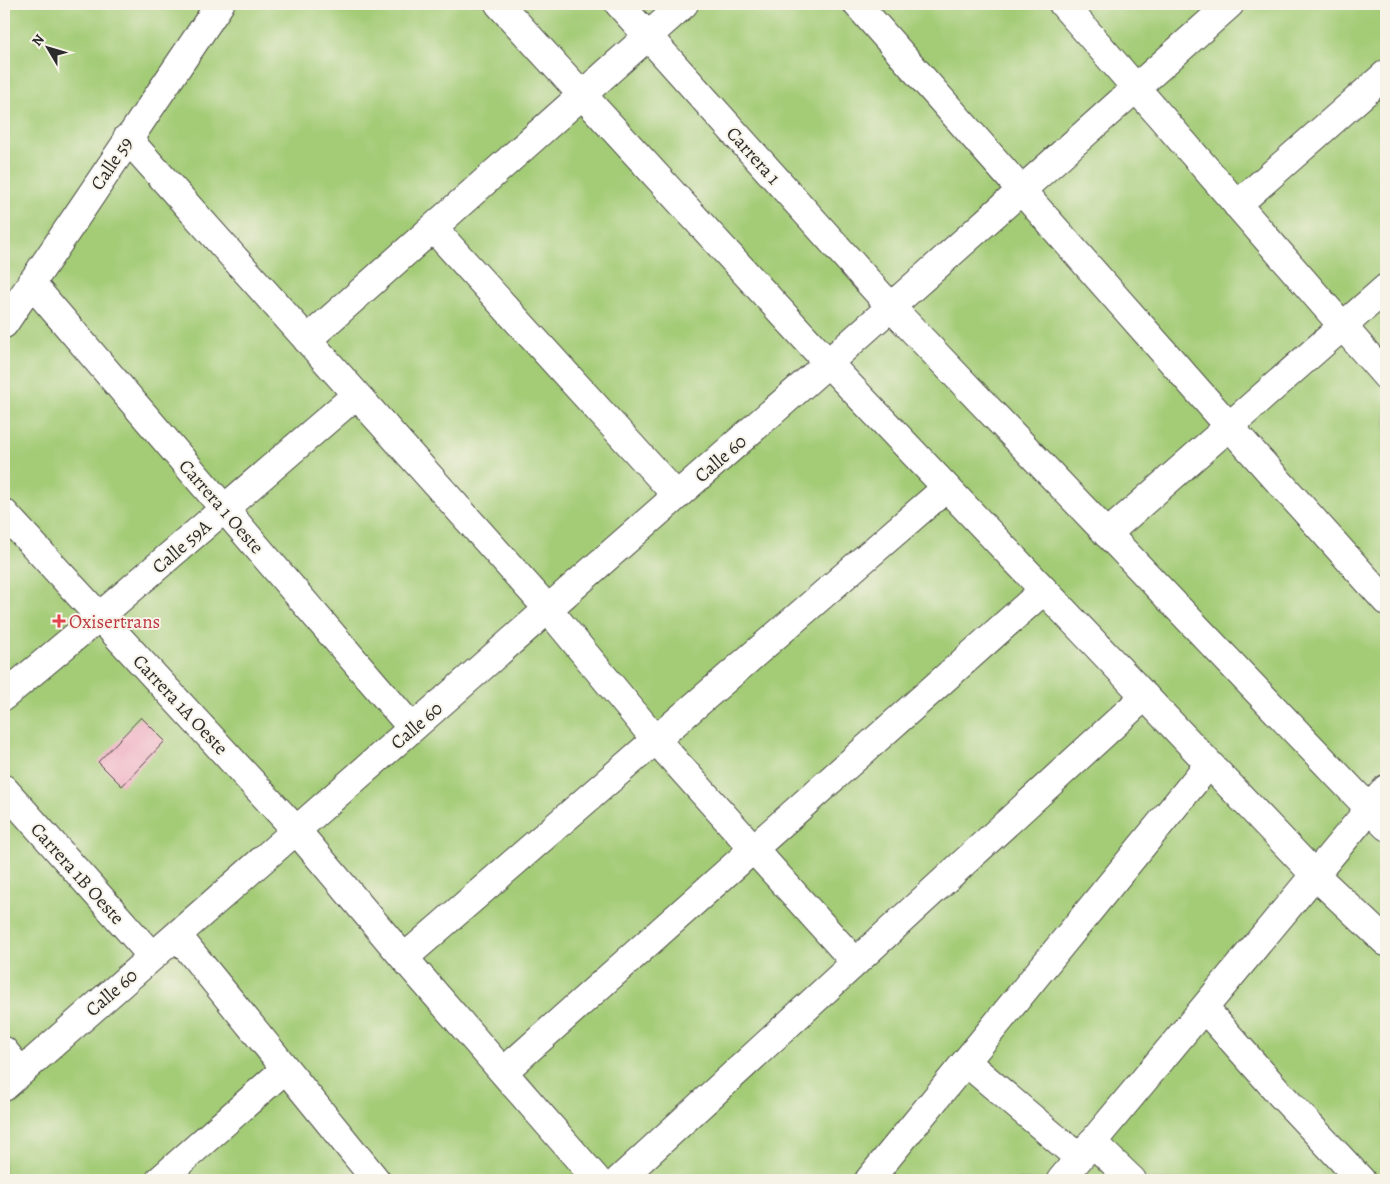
<svg xmlns="http://www.w3.org/2000/svg" width="1390" height="1184" viewBox="0 0 1390 1184" font-family="Alegreya,serif">
<rect width="100%" height="100%" fill="#f7f3e8"/>
<filter id="ink" filterUnits="userSpaceOnUse"><feTurbulence type="fractalNoise" baseFrequency=".02" numOctaves="2"/><feDisplacementMap in="SourceGraphic" scale="10" xChannelSelector="R" yChannelSelector="G"/><feConvolveMatrix kernelMatrix="1 2 1 2 8 2 1 2 1" color-interpolation-filters="sRGB"/></filter>
<filter id="wash" filterUnits="userSpaceOnUse"><feTurbulence type="fractalNoise" baseFrequency=".0096" numOctaves="4" result="noise"/><feDisplacementMap in="SourceGraphic" scale="20" xChannelSelector="R" yChannelSelector="G"/><feGaussianBlur stdDeviation="1.12" result="paint"/><feColorMatrix in="noise" values="0 0 0 0 0 0 0 0 0 0 0 0 0 0 0 0 0 1.4 0 .05"/><feComposite in="paint" operator="in"/></filter>
<g filter="url(#wash)">
<rect width="100%" height="100%" fill="#f2e9d3"/>
<path fill="#a4cc77" stroke="#687c51" d="M 4,4 L 1386,4 L 1386,1180 L 4,1180 Z"/>
<g id="blocks">
<path fill="#eea4be" d="M 141,717 L 165,741 L 122,786 L 98,762 Z"/>
</g>
</g>
<g filter="url(#ink)">
<use href="#blocks" fill-opacity="0" stroke="#494844" stroke-width="1"/>
<g fill="none" stroke-linecap="round" stroke-linejoin="round">
<g stroke="#494844" stroke-width="30">
<path id="minor" d="M 499,4 L 828,363 L 1315,875 L 1386,942
M 619,4 L 890,306 L 1386,826
M 857,4 L 1229,426 L 1386,601
M 1063,4 L 1386,376
M 127,138 L 548,609 L 656,740 L 855,962
M 1237,205 L 1386,74
M 433,228 L 677,496
M 31,283 L 412,728
M 4,324 L 220,4
M 307,340 L 684,4
M 4,513 L 296,830 L 404,958 L 597,1180
M 1107,534 L 1386,288
M 4,696 L 100,616 L 356,395
M 4,789 L 152,956
M 177,935 L 376,1180
M 404,958 L 946,488
M 1204,1008 L 1282,1096 L 1361,1180
M 4,1051 L 21,1072
M 966,1062 L 1079,1158
M 503,1072 L 1044,590
M 4,1087 L 828,363 L 1230,4
M 1092,1142 L 1132,1180
M 160,1180 L 285,1069
M 619,1180 L 1145,696
M 869,1180 L 1209,764
M 1061,1180 L 1386,789"/>
</g>
<use href="#minor" stroke="#fff" stroke-width="28"/>
</g>
</g>
<path fill="#e0444e" stroke="#f7f3e8" stroke-width="2" d="M56.5 613.5h5v5h5v5h-5v5h-5v-5h-5v-5h5z"/>
<g text-anchor="middle" stroke-width="4" stroke-linejoin="round" paint-order="stroke">
<g font-size="19" fill="#2b2b2b" stroke="#f7f3e8">
<text transform="translate(754 155) rotate(48)" y="7">Carrera 1</text>
<text transform="translate(111 163) rotate(-56)" y="7">Calle 59</text>
<text transform="translate(720 458) rotate(-41)" y="7">Calle 60</text>
<text transform="translate(222 506) rotate(49)" y="7">Carrera 1 Oeste</text>
<text transform="translate(181 546) rotate(-41)" y="7">Calle 59A</text>
<text transform="translate(181 704) rotate(47)" y="7">Carrera 1A Oeste</text>
<text transform="translate(416 725) rotate(-41)" y="7">Calle 60</text>
<text transform="translate(78 873) rotate(48)" y="7">Carrera 1B Oeste</text>
<text transform="translate(111 992) rotate(-41)" y="7">Calle 60</text>
</g>
<g font-size="19" fill="#be3a42" stroke="#f7f3e8" text-anchor="start">
<text x="69" y="628">Oxisertrans</text>
</g>
</g>
<rect width="1390" height="1184" fill="none" stroke="#f7f3e8" stroke-width="20"/>
<g transform="translate(48 48) rotate(308)" stroke="#f7f3e8" stroke-width="4" paint-order="stroke">
<path d="M0-4L9 19L0 12L-9 19Z" fill="#2b2b2b"/>
<text y="-8" font-size="14" font-weight="bold" text-anchor="middle" fill="#2b2b2b">N</text>
</g>
</svg>
